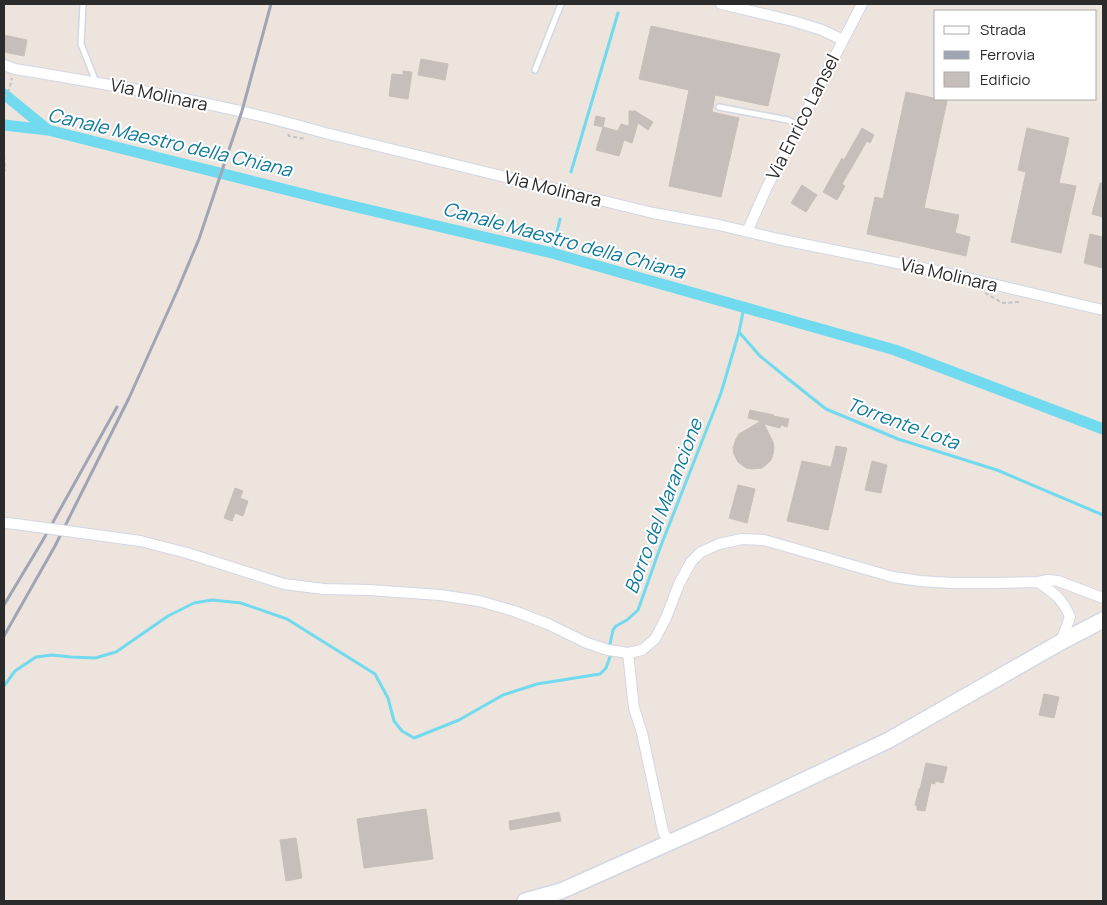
<svg xmlns="http://www.w3.org/2000/svg" width="1107" height="905" viewBox="0 0 1107 905" font-family="Manrope,sans-serif">
<rect width="100%" height="100%" fill="#ede4dd"/>
<g fill="none" stroke-linecap="round" stroke-linejoin="round">
<path stroke="#71daee" stroke-width="3" d="M 571,172 L 618,13
M 552,253 L 560,219
M 744,307 L 739,332 L 760,356 L 787,378 L 826,409 L 898,439 L 997,470 L 1103,515
M 4,686 L 15,671 L 36,657 L 52,655 L 71,657 L 95,658 L 116,652 L 168,616 L 194,603 L 212,600 L 241,603 L 287,619 L 375,674 L 388,698 L 394,721 L 402,731 L 414,738 L 459,720 L 503,695 L 537,684 L 600,674 L 606,668 L 611,654 L 610,644 L 613,630 L 616,626 L 627,620 L 638,610 L 660,548 L 721,393 L 739,332"/>
<path stroke="#71daee" stroke-width="11" d="M 4,94 L 48,130
M 4,125 L 48,130 L 331,201 L 552,253 L 895,350 L 1103,429"/>
</g>
<path fill="#c5beba" stroke="#c8c0b7" d="M 651,26 L 780,54 L 768,106 L 715,95 L 712,112 L 739,118 L 721,197 L 669,186 L 689,90 L 639,79 Z
M 4,35 L 27,40 L 24,56 L 4,52 Z
M 421,59 L 448,64 L 445,80 L 418,75 Z
M 403,71 L 412,72 L 408,99 L 389,96 L 392,74 L 403,75 Z
M 906,92 L 947,101 L 924,208 L 959,215 L 955,233 L 970,237 L 966,256 L 867,234 L 875,197 L 883,199 Z
M 629,111 L 635,111 L 653,122 L 648,130 L 638,123 L 632,143 L 624,140 L 619,156 L 596,150 L 603,127 L 594,125 L 596,116 L 605,118 L 603,127 L 618,131 L 621,124 L 629,126 Z
M 862,128 L 874,135 L 870,143 L 867,141 L 842,184 L 845,186 L 837,200 L 823,192 L 842,158 L 844,160 Z
M 1027,128 L 1069,138 L 1059,183 L 1076,186 L 1061,253 L 1011,242 L 1026,172 L 1018,170 Z
M 1100,183 L 1103,183 L 1103,217 L 1092,214 Z
M 802,185 L 817,195 L 806,212 L 791,203 Z
M 1090,234 L 1103,237 L 1103,268 L 1084,263 Z
M 750,410 L 774,415 L 773,416 L 789,419 L 787,427 L 781,425 L 780,428 L 764,424 L 773,442 L 774,448 L 773,454 L 771,460 L 767,464 L 762,468 L 752,469 L 746,468 L 738,462 L 734,454 L 733,448 L 736,439 L 739,434 L 761,421 L 748,418 Z
M 836,446 L 847,448 L 828,530 L 787,521 L 802,461 L 831,467 Z
M 872,461 L 887,465 L 881,493 L 865,490 Z
M 738,485 L 755,489 L 747,523 L 729,518 Z
M 235,488 L 243,491 L 240,498 L 248,501 L 243,516 L 235,513 L 232,521 L 224,518 Z
M 1044,694 L 1059,697 L 1054,718 L 1039,715 Z
M 926,763 L 947,767 L 943,783 L 935,781 L 935,784 L 931,783 L 925,811 L 917,810 L 917,806 L 915,805 L 919,789 L 920,789 Z
M 426,809 L 433,859 L 364,868 L 357,819 Z
M 559,812 L 561,821 L 510,830 L 509,821 Z
M 296,838 L 302,878 L 286,881 L 280,840 Z"/>
<g fill="none" stroke-linecap="round" stroke-linejoin="round">
<g stroke="#d2d7e3" stroke-width="8">
<path id="service" d="M 83,4 L 81,44 L 96,82
M 535,70 L 561,4
M 719,107 L 788,120 L 798,125"/>
</g>
<g stroke="#d2d7e3" stroke-width="12">
<path id="minor" d="M 721,4 L 793,21 L 822,30 L 843,40
M 4,65 L 15,69 C 119,86 224,104 325,133 L 653,213 L 719,225 L 778,239 L 937,271 L 1103,310
M 747,232 L 767,187 L 862,4
M 4,523 L 16,524
M 140,541 L 187,553 L 284,584 L 324,589 L 369,590 L 440,595 L 479,601 L 514,611 L 548,624 L 587,643 L 608,650 L 628,653 L 642,650 L 655,639 L 666,618 L 679,584 L 691,562 L 701,552 L 719,544 L 742,539 L 764,540 L 893,577 L 920,581 L 951,583 L 993,583 L 1038,582 L 1048,580 L 1058,581 L 1103,598
M 1038,582 C 1055,594 1062,598 1070,617 L 1061,642
M 628,653 L 634,708 L 642,733 L 663,831 L 668,842"/>
</g>
<g stroke="#d2d7e3" stroke-width="18">
<path id="secondary" d="M 525,901 L 561,891 L 720,820 L 889,740 L 1061,642 L 1103,620"/>
</g>
<path stroke="#c4c4c4" stroke-width="2" stroke-dasharray="4 2.5" stroke-linecap="butt" d="M 4,98 L 9,90 L 12,78
M 288,134 L 289,136 L 305,139
M 4,156 L 5,169 L 4,172
M 985,293 L 1003,303 L 1020,302"/>
<use href="#service" stroke="#fff" stroke-width="5"/>
<use href="#minor" stroke="#fff" stroke-width="10"/>
<use href="#secondary" stroke="#fff" stroke-width="15"/>
<path stroke="#a0a5b5" stroke-width="3" d="M 4,605 L 43,540 L 117,407
M 4,636 L 55,546 L 129,398 L 178,289 L 199,239 L 242,111 L 271,4"/>
<g stroke="#d2d7e3" stroke-width="12" stroke-linecap="butt">
<path id="minor-bridge" d="M 16,524 L 140,541"/>
</g>
<use href="#minor-bridge" stroke="#fff" stroke-width="10"/>
</g>
<g text-anchor="middle" stroke-width="4" stroke-linejoin="round" paint-order="stroke">
<g font-size="18" fill="#2b2b2b" stroke="#fff">
<text transform="translate(159 95) rotate(12)" y="6">Via Molinara</text>
<text transform="translate(803 117) rotate(-63)" y="6">Via Enrico Lansel</text>
<text transform="translate(553 189) rotate(14)" y="6">Via Molinara</text>
<text transform="translate(949 275) rotate(13)" y="6">Via Molinara</text>
</g>
<g font-size="19" font-style="italic" fill="#0e7a9b" stroke="#fff">
<text transform="translate(170 142) rotate(13)" y="7">Canale Maestro della Chiana</text>
<text transform="translate(564 240) rotate(15)" y="7">Canale Maestro della Chiana</text>
<text transform="translate(903 423) rotate(20)" y="7">Torrente Lota</text>
<text transform="translate(663 506) rotate(-69)" y="7">Borro del Marancione</text>
</g>
</g>
<rect width="1107" height="905" fill="none" stroke="#2b2b2b" stroke-width="10"/>
<rect x="934" y="10" width="162" height="90" fill="#ffffff" stroke="#aaaaaa"/>
<rect x="944" y="26" width="25" height="8" fill="#ffffff" stroke="#aaaaaa"/>
<text x="980" y="35" font-size="15" fill="#2b2b2b">Strada</text>
<rect x="944" y="51" width="25" height="8" fill="#a0a5b5" stroke="#aaaaaa"/>
<text x="980" y="60" font-size="15" fill="#2b2b2b">Ferrovia</text>
<rect x="944" y="72" width="25" height="15" fill="#c5beba" stroke="#aaaaaa"/>
<text x="980" y="85" font-size="15" fill="#2b2b2b">Edificio</text>
</svg>
